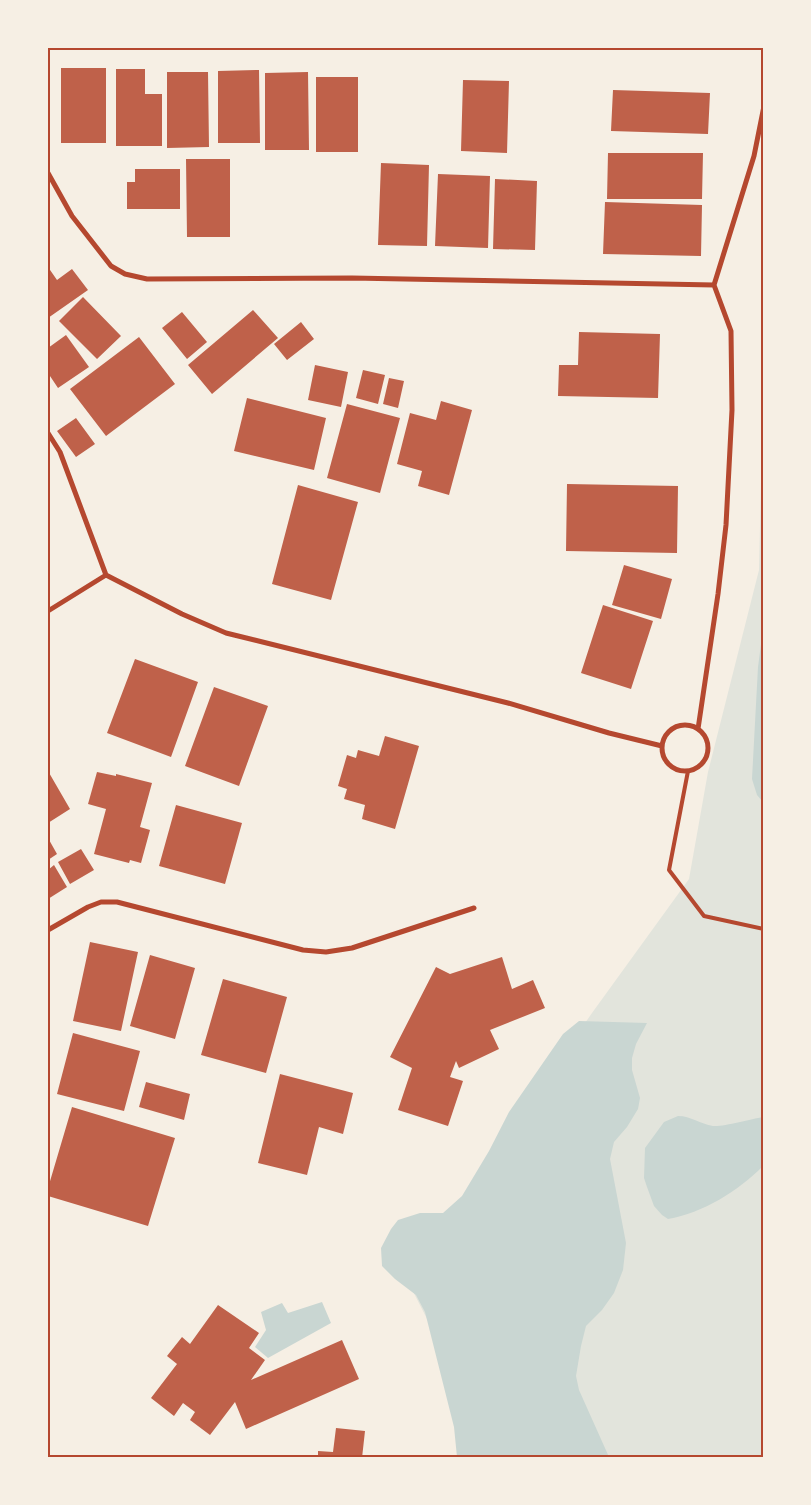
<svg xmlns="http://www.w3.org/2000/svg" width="811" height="1505" viewBox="0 0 811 1505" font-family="'Golos Text',sans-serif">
<rect width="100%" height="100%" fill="#f6efe4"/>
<path fill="#e2e4dc" d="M 763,394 L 763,1457 L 468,1457 L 451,1366 L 396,1258 L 468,1192 L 592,1013 L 689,879 L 708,772 L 759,570 Z"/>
<path fill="#c9d6d2" d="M 763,629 L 763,802 L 757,795 L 752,779 L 758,667 Z
M 579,1021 L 647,1023 L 636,1044 L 632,1058 L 632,1070 L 640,1098 L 638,1109 L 627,1127 L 614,1142 L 610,1159 L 626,1243 L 623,1270 L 614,1293 L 602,1310 L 586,1326 L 581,1346 L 576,1376 L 579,1390 L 609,1457 L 457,1457 L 454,1427 L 425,1312 L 416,1295 L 395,1279 L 382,1266 L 381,1248 L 391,1229 L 398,1220 L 420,1213 L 443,1213 L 462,1196 L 489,1151 L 509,1112 L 563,1034 Z
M 678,1116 C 691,1116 700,1124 713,1126 C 723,1127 751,1119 763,1117 L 763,1166 C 738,1191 703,1213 668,1219 L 662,1215 L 654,1206 L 647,1187 L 644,1178 L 645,1148 L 664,1122 Z
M 322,1302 L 331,1323 L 268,1358 L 255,1347 L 266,1330 L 261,1312 L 282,1303 L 288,1313 Z"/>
<path fill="#bf614a" d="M 61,68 L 106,68 L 106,143 L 61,143 Z
M 116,69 L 145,69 L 145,94 L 162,94 L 162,146 L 116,146 Z
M 259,70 L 260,143 L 218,143 L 218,71 Z
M 167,72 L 208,72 L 209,147 L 167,148 Z
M 308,72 L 309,150 L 265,150 L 265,73 Z
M 316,77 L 358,77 L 358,152 L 316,152 Z
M 463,80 L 509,81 L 507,153 L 461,151 Z
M 613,90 L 710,93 L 708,134 L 611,131 Z
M 608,153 L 703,153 L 702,199 L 607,199 Z
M 186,159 L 230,159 L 230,237 L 187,237 Z
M 381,163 L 429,165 L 427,246 L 378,245 Z
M 135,169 L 180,169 L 180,209 L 127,209 L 127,182 L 135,182 Z
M 438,174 L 490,176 L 488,248 L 435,246 Z
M 495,179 L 537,181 L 535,250 L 493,249 Z
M 605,202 L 702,205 L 701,256 L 603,254 Z
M 48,267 L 57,280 L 72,269 L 88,290 L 48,318 Z
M 83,297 L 121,336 L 97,359 L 59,321 Z
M 253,310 L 278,338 L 212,394 L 188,365 Z
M 182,312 L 207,342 L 187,359 L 162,328 Z
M 301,322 L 314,339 L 287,360 L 274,344 Z
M 579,332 L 660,334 L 658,398 L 558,396 L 559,365 L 578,365 Z
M 66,335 L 89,367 L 58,388 L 48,373 L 48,348 Z
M 139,337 L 175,384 L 106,436 L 70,389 Z
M 315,365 L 348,372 L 341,407 L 308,400 Z
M 363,370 L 385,375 L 378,404 L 356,398 Z
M 389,378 L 404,381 L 398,408 L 383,404 Z
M 247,398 L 326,418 L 314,470 L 234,451 Z
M 441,401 L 472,410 L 449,495 L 418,486 L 422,471 L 397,464 L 410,413 L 436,420 Z
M 347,404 L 400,418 L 380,493 L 327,478 Z
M 76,418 L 95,444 L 76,457 L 57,431 Z
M 567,484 L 678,486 L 677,553 L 566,551 Z
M 298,485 L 358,502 L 331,600 L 272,584 Z
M 624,565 L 672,579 L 661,619 L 612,605 Z
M 603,605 L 653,621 L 631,689 L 581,673 Z
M 135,659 L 198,682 L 171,757 L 107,733 Z
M 214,687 L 268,706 L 239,786 L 185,766 Z
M 385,736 L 419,746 L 395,829 L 362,819 L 365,805 L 344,799 L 347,789 L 338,786 L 347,755 L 356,758 L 358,750 L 379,756 Z
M 48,771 L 70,809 L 48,823 Z
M 97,772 L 116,776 L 116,774 L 152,783 L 140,827 L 150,830 L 141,863 L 130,860 L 129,863 L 94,854 L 106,809 L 88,804 Z
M 176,805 L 242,823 L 225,884 L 159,866 Z
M 48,838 L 57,854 L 48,860 Z
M 81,849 L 94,870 L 70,884 L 58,862 Z
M 54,865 L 67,887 L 48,899 L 48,870 Z
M 90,942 L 138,952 L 121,1031 L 73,1021 Z
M 150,955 L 195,968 L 175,1039 L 130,1026 Z
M 502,957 L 512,989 L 533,980 L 545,1008 L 490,1030 L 499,1049 L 459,1068 L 456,1061 L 450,1077 L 463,1081 L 448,1126 L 398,1110 L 412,1068 L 390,1057 L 436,967 L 450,974 Z
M 223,979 L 287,997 L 266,1073 L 201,1055 Z
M 73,1033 L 140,1051 L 124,1111 L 57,1094 Z
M 280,1074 L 353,1093 L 343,1134 L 319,1127 L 307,1175 L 258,1163 Z
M 146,1082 L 190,1094 L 184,1120 L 139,1107 Z
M 72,1107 L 175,1138 L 148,1226 L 48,1196 L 48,1188 Z
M 218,1305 L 259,1333 L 249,1348 L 265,1360 L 251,1380 L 342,1340 L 359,1379 L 246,1429 L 235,1402 L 210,1435 L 190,1420 L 195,1412 L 183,1403 L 174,1416 L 151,1398 L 177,1364 L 167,1356 L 182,1337 L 190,1344 Z
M 336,1428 L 365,1431 L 362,1458 L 318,1458 L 318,1451 L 333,1452 Z"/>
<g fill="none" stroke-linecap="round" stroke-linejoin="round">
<path stroke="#b5482f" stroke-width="4" d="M 688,771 L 669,870 L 704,916 L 764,929"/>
<path stroke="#b5482f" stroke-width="5" d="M 48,173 L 72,216 L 111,266 L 125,274 L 147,279 L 352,278 L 714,285 L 754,156 L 764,106
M 48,433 L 60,452 L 106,575 L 182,614 L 226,633 L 508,703 L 609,733 L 662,746
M 48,611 L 106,575
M662 748a23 23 0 1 1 46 0a23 23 0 1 1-46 0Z
M 698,729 L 718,594 L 726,525 L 732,410 L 731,331 L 714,285
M 48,930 L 88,907 L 101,902 L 117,902 L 303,950 L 326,952 L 352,948 L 474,908"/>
</g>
<rect width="811" height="1505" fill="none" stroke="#f6efe4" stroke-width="98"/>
<rect x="49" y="49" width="713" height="1407" fill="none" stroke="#b5482f" stroke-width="2"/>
</svg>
